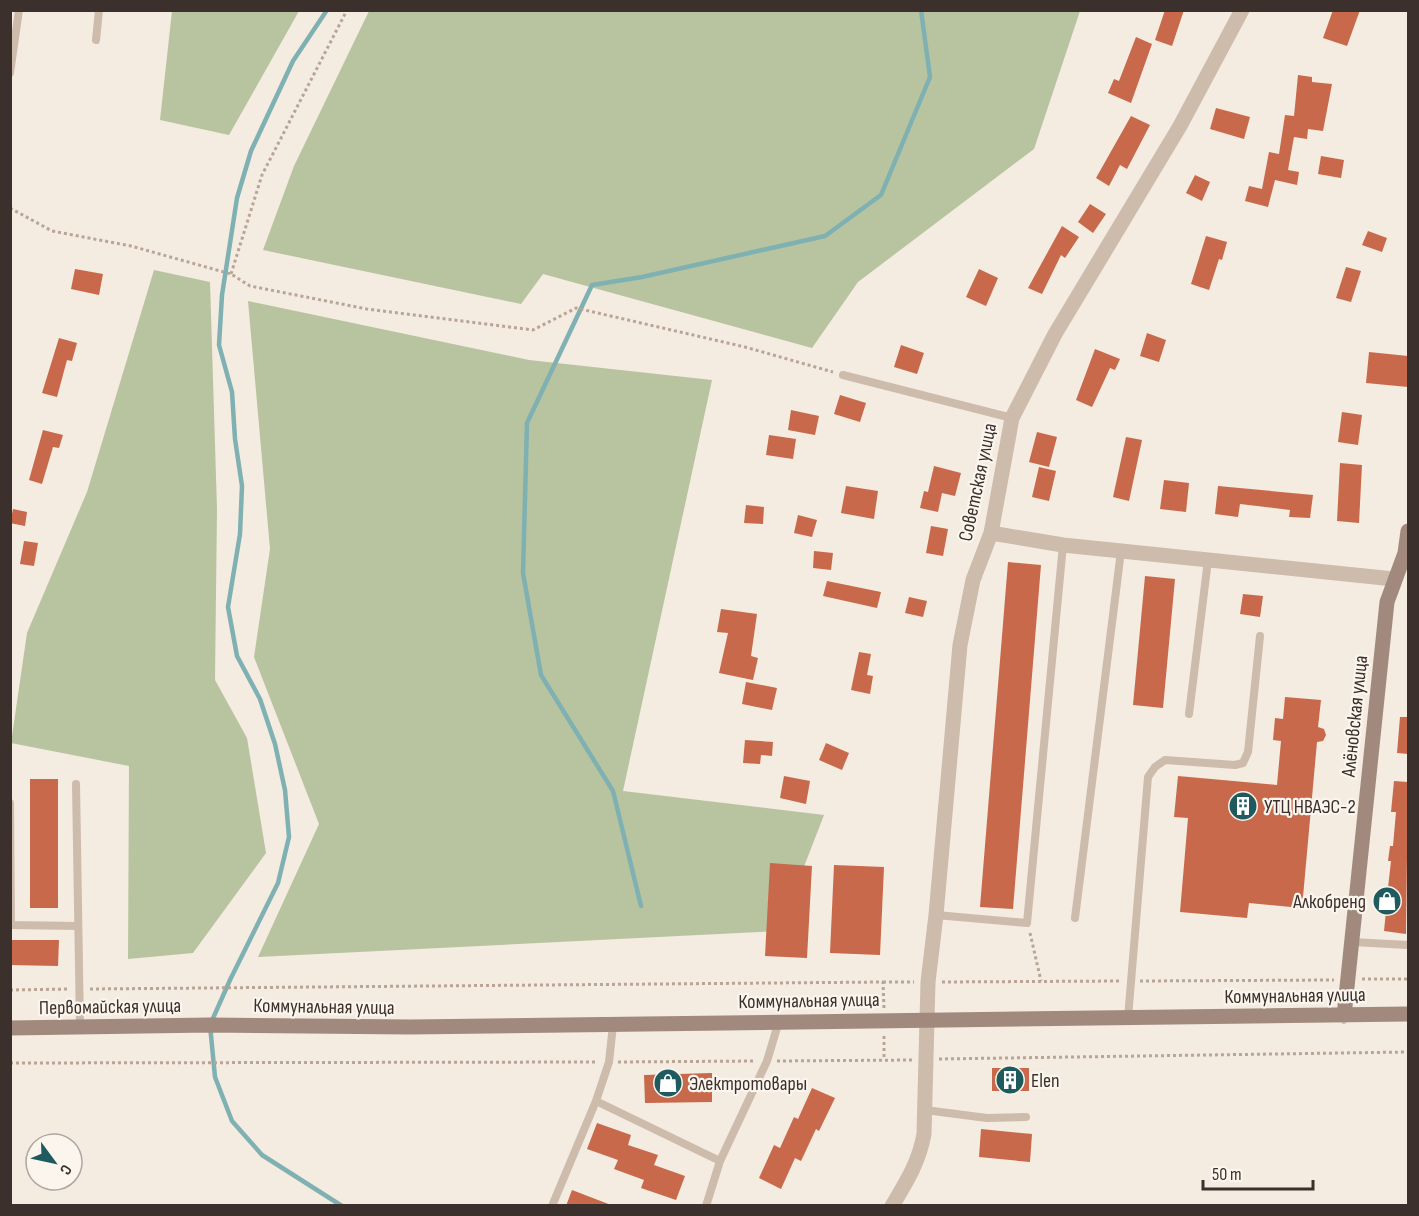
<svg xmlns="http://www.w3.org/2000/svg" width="1419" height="1216" viewBox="0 0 1419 1216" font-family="'Sofia Sans Condensed',sans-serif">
<rect width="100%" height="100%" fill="#f4ebe1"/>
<path fill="#b8c4a0" d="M 172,11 L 299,11 L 229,135 L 160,120 Z
M 369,11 L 369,10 L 1080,11 L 1034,149 L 858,282 L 812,348 L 543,274 L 521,304 L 263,250 L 294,166 Z
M 154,270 L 210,282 L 217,509 L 215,680 L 247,738 L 266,853 L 193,953 L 128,959 L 129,766 L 11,743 L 27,633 L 87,492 Z
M 248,301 L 529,360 L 712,380 L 623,791 L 824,815 L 779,931 L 258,957 L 319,824 L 254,657 L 270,549 Z"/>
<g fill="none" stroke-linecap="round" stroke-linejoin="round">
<path stroke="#7fb0b2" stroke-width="4.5" d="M 327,10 L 293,61 L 251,151 L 237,198 L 222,295 L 219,345 L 232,392 L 235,439 L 242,486 L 240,534 L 228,607 L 237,656 L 260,699 L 275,744 L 285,790 L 289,837 L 278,883 L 230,980 L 210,1025 L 215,1077 L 232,1121 L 262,1155 L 342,1206
M 641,906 L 613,791 L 541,675 L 523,573 L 527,423 L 592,285 L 642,277 L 825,236 L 881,195 L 930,77 L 921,10"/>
</g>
<path fill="#c8694b" d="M 1165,10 L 1184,10 L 1172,46 L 1155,40 Z
M 1333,10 L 1360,10 L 1347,46 L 1323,38 Z
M 1136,37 L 1152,44 L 1131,103 L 1108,93 L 1114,79 L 1119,81 Z
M 1298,75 L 1312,77 L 1312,82 L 1332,84 L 1323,131 L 1308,129 L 1307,139 L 1294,137 L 1288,170 L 1299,172 L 1297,185 L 1275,180 L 1268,207 L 1245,201 L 1249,186 L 1262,189 L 1269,152 L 1279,154 L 1285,115 L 1294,116 Z
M 1216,108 L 1250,117 L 1244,139 L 1210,129 Z
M 1131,116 L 1150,125 L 1127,169 L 1120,165 L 1109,186 L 1096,178 Z
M 1321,156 L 1344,160 L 1341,178 L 1318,174 Z
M 1195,175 L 1210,182 L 1202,201 L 1186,193 Z
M 1090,204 L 1106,214 L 1093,233 L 1078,222 Z
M 1062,226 L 1079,237 L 1065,258 L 1061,255 L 1042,294 L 1028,288 Z
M 1368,231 L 1387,238 L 1382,252 L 1362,245 Z
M 1206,236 L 1227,242 L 1222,260 L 1219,259 L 1209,290 L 1191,284 Z
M 1346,267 L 1361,271 L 1351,302 L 1336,298 Z
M 75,269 L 103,274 L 99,295 L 71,289 Z
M 979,269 L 998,278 L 986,306 L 966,297 Z
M 1147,333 L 1166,340 L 1159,362 L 1140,356 Z
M 59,338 L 77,343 L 72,361 L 67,360 L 57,397 L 42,393 Z
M 901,345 L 924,353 L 917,374 L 894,367 Z
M 1095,349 L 1120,359 L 1115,370 L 1110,368 L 1092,407 L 1076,400 Z
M 1369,352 L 1408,356 L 1408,387 L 1366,383 Z
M 840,395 L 866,403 L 860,422 L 834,414 Z
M 791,410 L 819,416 L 815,435 L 788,430 Z
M 1342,412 L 1362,415 L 1358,445 L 1338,442 Z
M 43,430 L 63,435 L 59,448 L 53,447 L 42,484 L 29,480 Z
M 1037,432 L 1057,437 L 1049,467 L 1029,462 Z
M 769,435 L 796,439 L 793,459 L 766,455 Z
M 1126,437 L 1142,440 L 1129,501 L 1113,497 Z
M 1340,463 L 1362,465 L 1359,523 L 1337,521 Z
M 934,466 L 961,473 L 955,496 L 942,493 L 938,512 L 920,508 L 924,491 L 928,492 Z
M 1039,467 L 1056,471 L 1049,501 L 1032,497 Z
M 1164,480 L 1189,483 L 1186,512 L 1160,509 Z
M 846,486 L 878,491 L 874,519 L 841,513 Z
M 1218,486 L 1313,495 L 1310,518 L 1289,517 L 1290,510 L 1240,504 L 1238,517 L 1215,514 Z
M 746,505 L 764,507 L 763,524 L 744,523 Z
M 13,509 L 27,512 L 25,526 L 10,523 Z
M 798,515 L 817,520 L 812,537 L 794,533 Z
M 931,526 L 948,529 L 943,556 L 926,553 Z
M 24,541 L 38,543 L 34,566 L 20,564 Z
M 814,551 L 833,553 L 831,570 L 813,568 Z
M 1008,562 L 1041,565 L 1013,909 L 980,907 Z
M 1145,576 L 1175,579 L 1163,708 L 1133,705 Z
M 827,581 L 881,592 L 877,608 L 823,596 Z
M 1243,594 L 1263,596 L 1260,617 L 1240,614 Z
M 909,597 L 927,601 L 923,617 L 905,613 Z
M 721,609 L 757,614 L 751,656 L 758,658 L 753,680 L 719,673 L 728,633 L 717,632 Z
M 859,652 L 871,654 L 867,675 L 873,676 L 870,694 L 851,690 Z
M 746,682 L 777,688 L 772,710 L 742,704 Z
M 1285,697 L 1321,700 L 1318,727 L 1324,729 L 1326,735 L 1323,741 L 1317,742 L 1302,908 L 1249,903 L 1247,918 L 1180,912 L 1188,818 L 1174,817 L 1178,776 L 1277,785 L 1281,741 L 1273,740 L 1275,718 L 1283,719 Z
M 1400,717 L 1408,717 L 1408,754 L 1397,753 Z
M 745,740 L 773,742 L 772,756 L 761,755 L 760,764 L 743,763 Z
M 826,743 L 849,753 L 842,770 L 819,760 Z
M 784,776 L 810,781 L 806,804 L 780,798 Z
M 30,779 L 58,779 L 58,908 L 30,908 Z
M 1394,781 L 1408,782 L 1406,934 L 1384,931 L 1386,911 L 1382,911 L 1384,896 L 1387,897 L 1391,861 L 1388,861 L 1390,846 L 1393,846 L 1396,812 L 1391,812 Z
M 770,863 L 812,866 L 807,958 L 765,956 Z
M 834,865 L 884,867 L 880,955 L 830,953 Z
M 10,940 L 59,940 L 58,966 L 10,965 Z
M 992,1068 L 1029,1068 L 1029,1091 L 992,1091 Z
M 712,1073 L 712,1102 L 645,1103 L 644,1075 Z
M 812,1088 L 835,1098 L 819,1131 L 816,1129 L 801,1161 L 795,1158 L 781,1189 L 759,1178 L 774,1145 L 780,1148 L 794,1117 L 798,1119 Z
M 597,1123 L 631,1135 L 628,1145 L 658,1155 L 654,1165 L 685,1176 L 676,1200 L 641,1188 L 644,1180 L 614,1169 L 618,1160 L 587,1149 Z
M 981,1129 L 1032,1134 L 1030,1162 L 979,1157 Z
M 572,1190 L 611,1205 L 611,1206 L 566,1206 Z"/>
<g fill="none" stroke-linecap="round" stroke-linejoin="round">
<path stroke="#b9a596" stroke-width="3" stroke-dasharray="3 3" stroke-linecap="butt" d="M 10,208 L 52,231 L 131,246 L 231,274 L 250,286 L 367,309 L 533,330 L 576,308 L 745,347 L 833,372
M 231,274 L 262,175 L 347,10
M 1030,933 L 1041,981
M 1362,979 L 1408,979
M 1140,981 L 1334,980
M 883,982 L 914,982
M 942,982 L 1121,981
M 90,989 L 883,982 L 884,1008
M 10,990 L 69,989
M 884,1036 L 884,1060
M 939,1059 L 1408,1052
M 777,1061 L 912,1060
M 618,1062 L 756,1061
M 10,1063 L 597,1062"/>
<path stroke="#cdbbac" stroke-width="8" d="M 96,40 L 99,10
M 10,73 L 19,10
M 843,375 L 1012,418
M 1189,714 L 1208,560
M 76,784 L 80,1027
M 10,803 L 11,925
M 936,915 L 1027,923 L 1063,545
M 1075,918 L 1121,551
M 10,925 L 78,926
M 1352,942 L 1408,945
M 1128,1018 L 1148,777 L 1155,767 L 1165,760 L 1235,765 L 1243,763 L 1248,752 L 1260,636
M 596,1101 L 720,1161
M 925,1110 L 987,1118 L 1026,1117
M 552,1206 L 596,1101 L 609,1062 L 613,1025
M 706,1206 L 720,1161 L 767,1061 L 779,1021"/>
<path stroke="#cdbbac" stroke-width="15" d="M 991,533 L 1063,545 L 1394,579
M 892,1206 C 907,1181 919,1162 924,1134 L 928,982 L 936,915 L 960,645 L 973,580 L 991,533 L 1012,418 L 1055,334 L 1180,126 L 1242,10"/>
<path stroke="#a18a7d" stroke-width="15" d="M 1344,1016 L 1387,602 L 1405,553 L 1408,531
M 10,1028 L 210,1025 L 410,1027 L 1408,1014"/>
</g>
<defs>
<g id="building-disc" transform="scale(1.5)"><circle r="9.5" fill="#1f5a5e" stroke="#fbf5ee"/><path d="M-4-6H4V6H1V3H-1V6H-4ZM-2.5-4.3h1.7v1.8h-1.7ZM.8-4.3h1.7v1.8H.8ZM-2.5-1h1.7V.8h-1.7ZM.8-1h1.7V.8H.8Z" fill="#fff"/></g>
<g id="shop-disc" transform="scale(1.5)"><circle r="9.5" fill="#1f5a5e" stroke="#fbf5ee"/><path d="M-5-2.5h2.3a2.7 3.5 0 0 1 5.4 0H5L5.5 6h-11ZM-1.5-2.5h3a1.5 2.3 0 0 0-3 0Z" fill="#fff"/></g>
</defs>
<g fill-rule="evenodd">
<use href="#building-disc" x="1243" y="806"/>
<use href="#shop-disc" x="1387" y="901"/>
<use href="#building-disc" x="1010" y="1080"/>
<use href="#shop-disc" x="668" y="1083"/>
</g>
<g text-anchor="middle" stroke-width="4.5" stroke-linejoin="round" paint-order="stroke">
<g font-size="20" fill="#3b302b" stroke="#fbf5ee">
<text transform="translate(977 482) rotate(-78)" y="7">Советская улица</text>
<text transform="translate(1354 716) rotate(-84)" y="7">Алёновская улица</text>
<text transform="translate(1295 995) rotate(-1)" y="7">Коммунальная улица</text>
<text transform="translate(809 1000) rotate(-1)" y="7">Коммунальная улица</text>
<text transform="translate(110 1006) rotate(-1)" y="7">Первомайская улица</text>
<text transform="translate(324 1006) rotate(1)" y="7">Коммунальная улица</text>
</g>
<g font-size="20" fill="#3b302b" stroke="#fbf5ee" text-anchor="start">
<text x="1264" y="813">УТЦ НВАЭС-2</text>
<text x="1366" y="908" text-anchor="end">Алкобренд</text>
<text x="1031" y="1087">Elen</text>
<text x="689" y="1090">Электротовары</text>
</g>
</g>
<rect width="1419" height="1216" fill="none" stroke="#3b302b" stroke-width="24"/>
<g transform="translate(54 1162) rotate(123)"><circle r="28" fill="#fbf5ee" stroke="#aea6a0" stroke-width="1.5"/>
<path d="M0-4.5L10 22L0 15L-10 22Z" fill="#1f5a5e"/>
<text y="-9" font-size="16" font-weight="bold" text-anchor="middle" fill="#3b302b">С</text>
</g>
<path d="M1203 1180v9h110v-9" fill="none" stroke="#3b302b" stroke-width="3"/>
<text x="1212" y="1180" font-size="18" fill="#3b302b" stroke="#fbf5ee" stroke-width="4.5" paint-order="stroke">50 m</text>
</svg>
